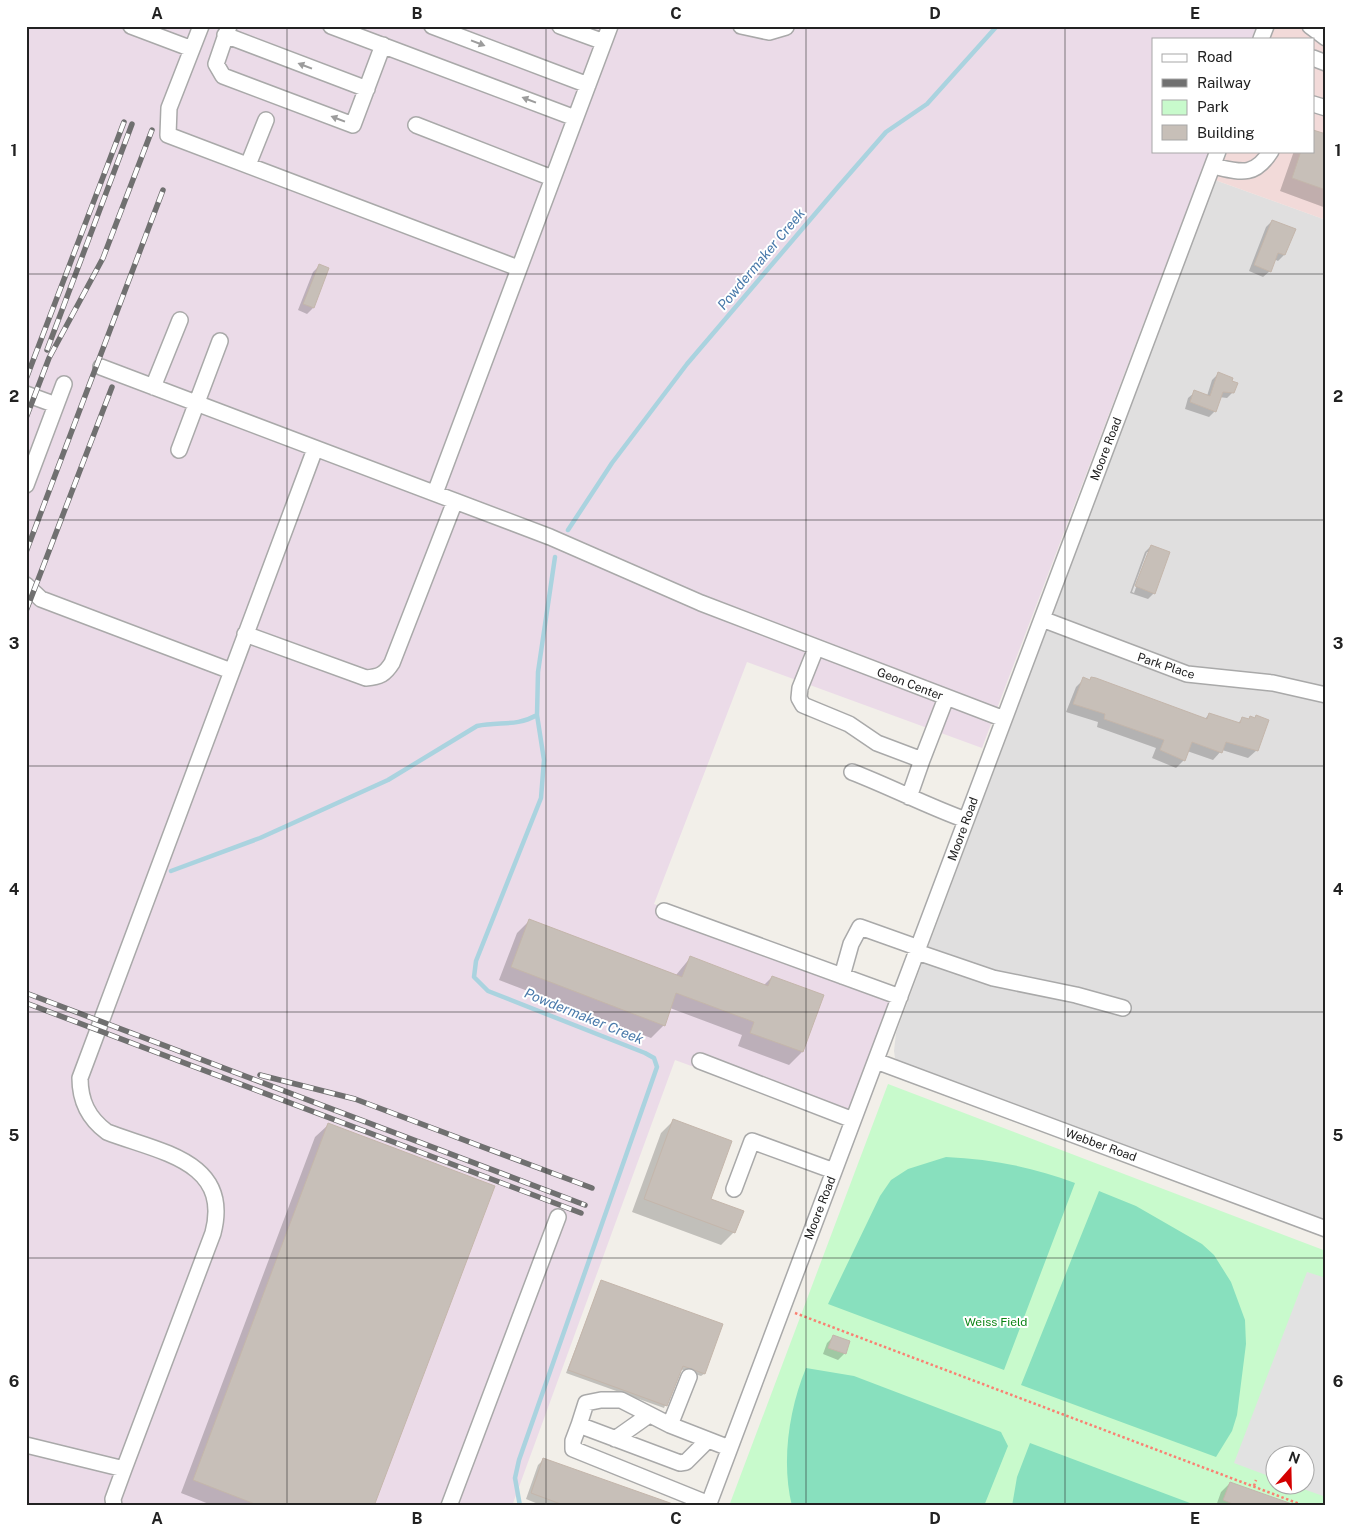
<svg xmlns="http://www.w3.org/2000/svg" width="1352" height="1532" viewBox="0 0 1352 1532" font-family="'Public Sans',sans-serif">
<rect width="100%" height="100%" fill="#f2efe9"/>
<path fill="#e0dfdf" d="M 1215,180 L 1326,220 L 1326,1224 L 901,1064 L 895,1058 L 894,1051 L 896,1033 Z"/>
<path fill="#f2dad9" d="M 1275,26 L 1326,26 L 1326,220 L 1215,180 L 1227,151 L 1313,151 L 1313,39 L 1270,39 Z"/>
<path fill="#ebdbe8" d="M 26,26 L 1256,26 L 1252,39 L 1153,39 L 1153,151 L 1209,151 L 982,748 L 747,662 L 654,904 L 893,994 L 844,1122 L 675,1060 L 512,1506 L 26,1506 Z"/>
<path fill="#c8facc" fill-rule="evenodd" d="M 888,1084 L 1326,1251 L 1326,1506 L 729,1506 ZM 1274,1454 L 1304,1454 L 1304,1484 L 1274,1484 Z"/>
<path fill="#88e0be" d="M 946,1157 C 991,1159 1033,1167 1075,1183 L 1004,1370 L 828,1304 L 880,1196 L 891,1180 L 908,1169 Z
M 1099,1191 L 1136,1206 L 1202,1244 L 1214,1255 L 1231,1282 L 1245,1320 L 1246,1344 L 1237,1415 L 1232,1431 L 1216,1457 L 1021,1385 Z
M 806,1368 L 854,1376 L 1001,1432 L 1008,1446 L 984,1506 L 792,1506 C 781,1462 789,1409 806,1368 Z
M 1030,1443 L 1198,1506 L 1012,1506 L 1017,1477 Z"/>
<path fill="#e2e2e2" d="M 1307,1272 L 1326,1278 L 1326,1497 L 1292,1485 L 1304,1484 L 1304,1454 L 1274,1454 L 1274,1478 L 1234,1463 Z"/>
<path fill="#0003" fill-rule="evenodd" d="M 1326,136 L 1326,208 L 1280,191 L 1294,151 L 1313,151 Z
M 1272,221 L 1284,255 L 1278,261 L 1274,259 L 1270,271 L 1263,277 L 1249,271 L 1266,227 Z
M 319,266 L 328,269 L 313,308 L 307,314 L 298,310 L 313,272 Z
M 1218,374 L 1230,382 L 1233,392 L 1227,398 L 1219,397 L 1215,411 L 1209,417 L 1185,409 L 1188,398 L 1195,392 L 1207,396 L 1212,380 Z
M 1151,546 L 1154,593 L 1148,599 L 1130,593 L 1145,552 ZM 1147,552 L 1149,552 L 1134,593 L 1132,592 Z
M 1092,678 L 1205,719 L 1209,714 L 1238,723 L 1243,718 L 1248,720 L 1250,718 L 1257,750 L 1248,758 L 1222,750 L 1213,760 L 1187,751 L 1184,760 L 1176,768 L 1152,758 L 1156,748 L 1097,727 L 1098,722 L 1066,712 L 1076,687 L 1084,679 L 1089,681 Z
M 530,920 L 676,975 L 690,958 L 764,985 L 772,977 L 823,995 L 802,1052 L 789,1065 L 738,1046 L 742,1035 L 670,1008 L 664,1025 L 651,1038 L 499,980 L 517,933 Z
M 674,1120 L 709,1200 L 734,1232 L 721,1245 L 632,1212 L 661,1133 Z
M 328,1125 L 373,1506 L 214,1506 L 181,1493 L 315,1137 Z
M 601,1282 L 721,1325 L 704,1374 L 701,1376 L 680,1369 L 664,1408 L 566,1373 Z
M 833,1337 L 849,1342 L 844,1354 L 838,1360 L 823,1354 L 827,1343 Z
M 544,1459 L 651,1506 L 543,1506 L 526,1499 L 538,1465 Z
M 1230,1483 L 1285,1506 L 1216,1506 L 1221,1492 Z"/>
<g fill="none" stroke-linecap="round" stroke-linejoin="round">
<path stroke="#aad3df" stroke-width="4.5" d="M 568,530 L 612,463 L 687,364 L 838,187 L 886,132 L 927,104 L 997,26
M 171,871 L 260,838 L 388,780 L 477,726 C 500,721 516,727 537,715
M 520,1506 L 515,1478 L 519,1460 L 657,1067 L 654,1058 L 645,1053 L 488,991 L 474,977 L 476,961 L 541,798 L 544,760 L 537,715 L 538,672 L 555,557"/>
</g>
<path fill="#c7bfb8" stroke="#c4b6ab" d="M 1313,130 L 1326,134 L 1326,190 L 1292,178 L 1301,151 L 1313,151 Z
M 1272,220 L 1296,229 L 1285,255 L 1278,253 L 1271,272 L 1254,265 Z
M 319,264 L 329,268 L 314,308 L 303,304 Z
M 1218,372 L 1233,378 L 1232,381 L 1238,383 L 1234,393 L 1223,392 L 1216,412 L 1190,402 L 1194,390 L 1210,396 Z
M 1151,545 L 1170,552 L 1155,594 L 1135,586 Z
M 1083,677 L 1090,680 L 1091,677 L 1096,678 L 1207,719 L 1209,713 L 1240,723 L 1242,717 L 1249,719 L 1250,716 L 1255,718 L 1256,715 L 1269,720 L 1258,751 L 1226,742 L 1222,753 L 1192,742 L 1185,761 L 1160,750 L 1164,740 L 1104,719 L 1105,714 L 1073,704 Z
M 529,919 L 682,977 L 690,956 L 768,986 L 772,976 L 824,995 L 803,1052 L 750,1033 L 754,1022 L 676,993 L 665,1026 L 511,967 Z
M 673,1119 L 732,1141 L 711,1199 L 744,1211 L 735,1233 L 644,1199 Z
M 328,1123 L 495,1186 L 374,1506 L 260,1506 L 193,1480 Z
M 601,1280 L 723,1324 L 705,1374 L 683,1366 L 667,1406 L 568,1370 Z
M 833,1335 L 850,1341 L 846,1354 L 828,1348 Z
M 543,1458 L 673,1504 L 673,1506 L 566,1506 L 531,1493 Z
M 1230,1482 L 1292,1504 L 1292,1506 L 1238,1506 L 1223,1500 Z"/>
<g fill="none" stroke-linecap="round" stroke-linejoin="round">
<g stroke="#a9a9a9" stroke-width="18">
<path id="minor" d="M 131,26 L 192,49
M 201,26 L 169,108 L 168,135 L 518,268
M 229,26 L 216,64 L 223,76 L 353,125 L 383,45
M 331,26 L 575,118
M 432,26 L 588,85
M 560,26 L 604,42
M 741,26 L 769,32 L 786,27
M 1310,26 L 1326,38
M 225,35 L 367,89
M 1261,39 L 1266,26
M 1313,58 L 1326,63
M 1313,104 L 1326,108
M 416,125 L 552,178
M 248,165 L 266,120
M 1213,166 C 1240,172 1254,178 1271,151
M 101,367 L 550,537 L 701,603 L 1004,719
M 153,387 L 180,320
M 26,394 L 56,405
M 179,450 L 220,341
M 26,485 L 64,384
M 435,493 L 610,26
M 26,585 L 41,599 L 231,671
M 1042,619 L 1187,674 L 1273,683 L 1326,695
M 245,634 L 366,678 C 380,677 385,674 392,663 L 455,501
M 816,648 L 800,688 L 799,698 L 803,705 L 849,724 L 877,743 L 922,760 L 946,698
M 852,772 C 891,787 927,806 966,820
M 909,797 L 922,760
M 664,911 L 900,997
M 917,952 L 993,978 L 1076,995 L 1123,1008
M 842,976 L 851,944 L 860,927 L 919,948
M 700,1061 L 853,1120
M 876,1061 L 1326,1229
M 734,1189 L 752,1141 L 834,1171
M 579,1425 L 573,1441 L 573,1449 L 709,1504
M 670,1425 L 689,1377
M 615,1439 L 649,1415
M 708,1440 L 686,1462 L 680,1463 L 579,1425 L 586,1403 L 601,1400 L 621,1400 L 670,1425 L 729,1448
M 26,1445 L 124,1469
M 114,1506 L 113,1499 L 124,1469 L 213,1233 C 232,1160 158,1152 107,1132 C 88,1118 80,1101 80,1078 L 315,449
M 449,1506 L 558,1217
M 708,1506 L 1218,151"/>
</g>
<path stroke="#fa8072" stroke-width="2.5" stroke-dasharray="2.5 2.5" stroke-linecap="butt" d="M 795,1313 L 1305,1506
M 1254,1486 L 1256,1480"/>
<use href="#minor" stroke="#fff" stroke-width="15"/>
<g stroke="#707070" stroke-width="5.5">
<path id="rail" d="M 47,350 L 132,124
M 26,379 L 124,122
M 26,418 L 49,358 L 103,258 L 152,130
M 26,552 L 163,190
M 26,611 L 112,387
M 26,993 L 585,1205
M 26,1003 L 581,1213
M 260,1075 L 355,1099 L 592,1188"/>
</g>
<use href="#rail" stroke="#fff" stroke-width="4" stroke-dasharray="11" stroke-linecap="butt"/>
</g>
<defs><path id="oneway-solid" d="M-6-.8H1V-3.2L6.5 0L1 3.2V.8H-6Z" transform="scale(1.25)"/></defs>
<g fill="#9c9c9c">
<use href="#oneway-solid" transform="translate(478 43) rotate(21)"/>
<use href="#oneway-solid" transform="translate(305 66) rotate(-159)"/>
<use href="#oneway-solid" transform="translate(529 100) rotate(-159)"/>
<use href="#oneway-solid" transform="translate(338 119) rotate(-159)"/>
</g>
<path fill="none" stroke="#222" stroke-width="1" stroke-opacity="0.55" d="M 287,26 L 287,1506M 546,26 L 546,1506M 806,26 L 806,1506M 1065,26 L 1065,1506M 26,274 L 1326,274M 26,520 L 1326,520M 26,766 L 1326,766M 26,1012 L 1326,1012M 26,1258 L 1326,1258"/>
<g text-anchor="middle" stroke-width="4" stroke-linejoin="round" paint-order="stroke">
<g font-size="12" fill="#222" stroke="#fff">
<text transform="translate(1106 449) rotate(-69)" y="4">Moore Road</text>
<text transform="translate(1166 666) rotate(18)" y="4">Park Place</text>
<text transform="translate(910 684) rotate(21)" y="4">Geon Center</text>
<text transform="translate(963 829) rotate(-70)" y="4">Moore Road</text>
<text transform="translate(1101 1145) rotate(20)" y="4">Webber Road</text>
<text transform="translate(820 1208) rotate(-69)" y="4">Moore Road</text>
</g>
<g font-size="12" fill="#0c8416" stroke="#fff">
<text x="996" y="1326">Weiss Field</text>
</g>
<g font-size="14" font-style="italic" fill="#4a7aab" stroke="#fff">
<text transform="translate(761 259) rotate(-50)" y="5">Powdermaker Creek</text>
<text transform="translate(584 1016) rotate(22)" y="5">Powdermaker Creek</text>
</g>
</g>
<rect width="1352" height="1532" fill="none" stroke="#ffffff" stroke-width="55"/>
<rect x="1152" y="38" width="162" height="115" fill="#ffffff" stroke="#a7a7a7"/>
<rect x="1162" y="54" width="25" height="8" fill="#ffffff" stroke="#a7a7a7"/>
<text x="1197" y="62" font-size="15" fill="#222222">Road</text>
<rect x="1162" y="79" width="25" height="8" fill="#707070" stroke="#a7a7a7"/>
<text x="1197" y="88" font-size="15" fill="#222222">Railway</text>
<rect x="1162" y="100" width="25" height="15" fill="#c8facc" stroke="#a7a7a7"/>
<text x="1197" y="112" font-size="15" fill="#222222">Park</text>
<rect x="1162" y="125" width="25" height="15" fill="#c7bfb8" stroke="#a7a7a7"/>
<text x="1197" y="138" font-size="15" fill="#222222">Building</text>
<g transform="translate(1290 1470) rotate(20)"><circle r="24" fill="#ffffff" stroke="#a7a7a7"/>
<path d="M0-4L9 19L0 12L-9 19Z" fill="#d40000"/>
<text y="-8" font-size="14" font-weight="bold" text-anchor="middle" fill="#222222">N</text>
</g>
<rect x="28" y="28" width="1296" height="1476" fill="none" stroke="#222" stroke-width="2"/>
<g font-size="16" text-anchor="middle" font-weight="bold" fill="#222">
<text x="157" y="19">A</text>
<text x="417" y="19">B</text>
<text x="676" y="19">C</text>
<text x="935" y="19">D</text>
<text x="1195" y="19">E</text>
<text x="14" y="156">1</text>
<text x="1338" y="156">1</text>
<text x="14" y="402">2</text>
<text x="1338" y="402">2</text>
<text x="14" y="649">3</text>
<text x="1338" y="649">3</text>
<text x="14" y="895">4</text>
<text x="1338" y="895">4</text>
<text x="14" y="1141">5</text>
<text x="1338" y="1141">5</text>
<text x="14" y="1387">6</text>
<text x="1338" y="1387">6</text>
<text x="157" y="1524">A</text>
<text x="417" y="1524">B</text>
<text x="676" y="1524">C</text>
<text x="935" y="1524">D</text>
<text x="1195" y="1524">E</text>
</g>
</svg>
